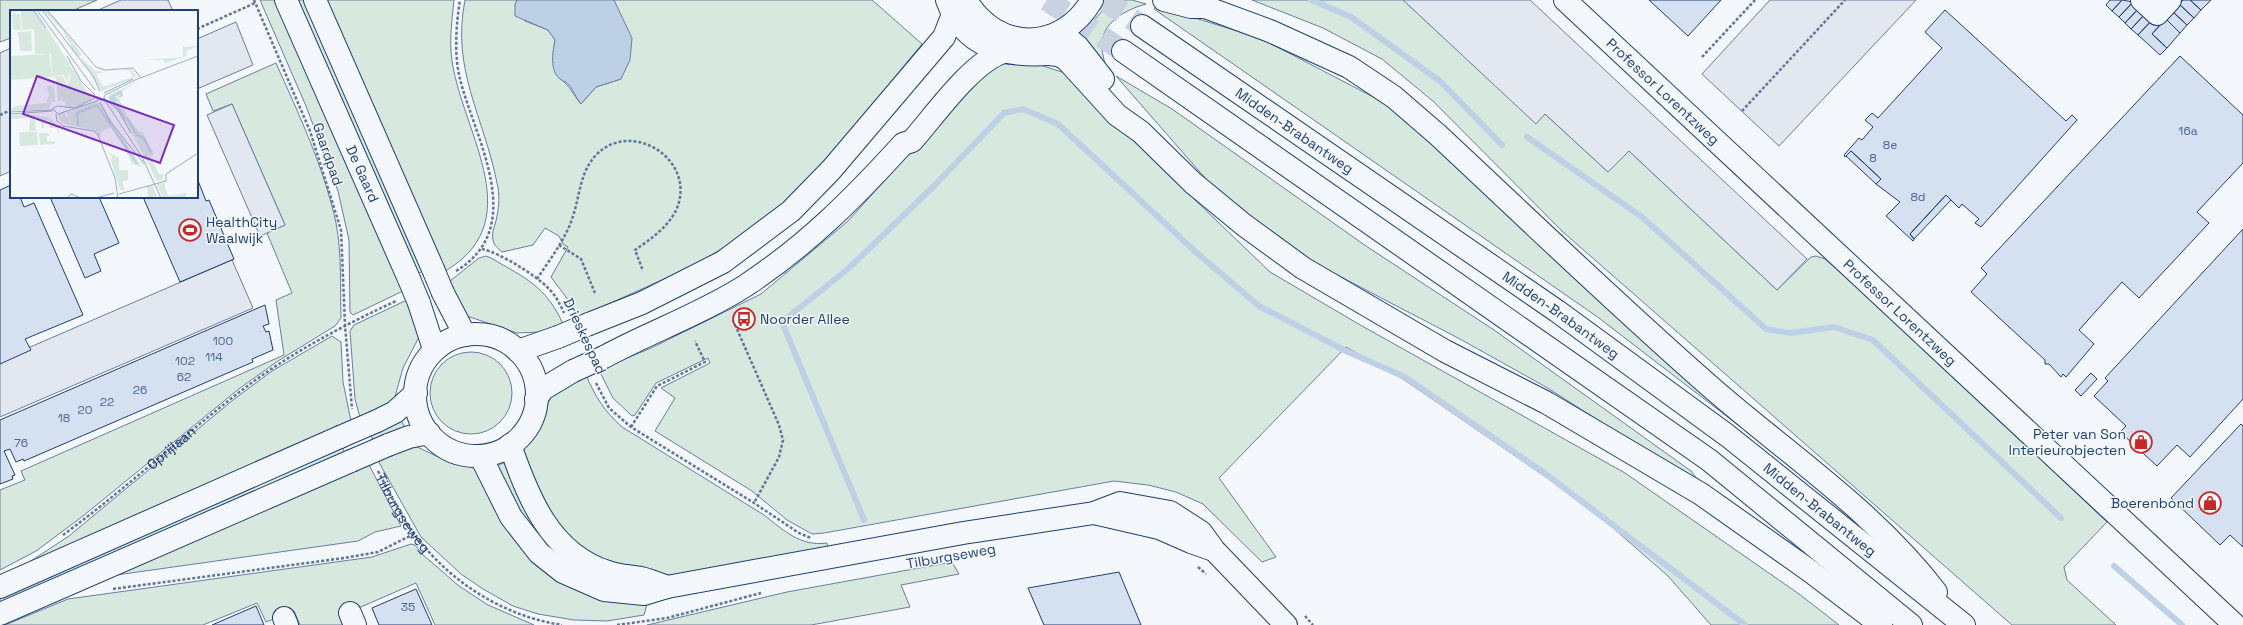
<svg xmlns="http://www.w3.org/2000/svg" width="2243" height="625" viewBox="0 0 2243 625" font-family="'Space Grotesk',sans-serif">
<rect width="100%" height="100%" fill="#f4f7fb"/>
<path fill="#d7e8df" stroke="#687fa3" d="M 0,0 L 97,0 L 72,11 L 11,11 L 11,38 L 0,42 Z
M 260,0 L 278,0 L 405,290 L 353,315 L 350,312 L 349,240 L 338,191 L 306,106 Z
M 293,0 L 308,0 L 425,270 L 413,276 Z
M 320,0 L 454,0 C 452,20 449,41 452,61 C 463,135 533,224 440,274 Z
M 465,0 L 517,0 L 515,5 L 525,21 L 548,30 L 555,40 L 553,54 L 559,78 C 570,85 573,95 581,104 L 596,87 L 621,79 L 614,0 L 872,0 L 922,44 L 810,180 L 771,215 L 730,244 L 691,267 L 577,318 L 566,297 L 551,277 L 568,247 L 563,244 L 559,236 L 545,228 L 533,245 L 502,252 C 498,248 494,246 493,240 C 491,232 496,224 497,216 C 499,205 500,194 497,183 C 484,117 451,70 465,0 Z
M 1107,0 L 1132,0 L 1146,4 C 1125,10 1101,22 1102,47 C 1102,54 1105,62 1106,69 L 1082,34 L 1104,9 Z
M 1252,0 L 1403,0 L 1536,123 L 1545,114 L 1608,172 L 1629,151 L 1777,290 L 1811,257 L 1816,256 L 1825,259 L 1870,299 L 2107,522 L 2064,567 L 2067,580 L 2116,625 L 2012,625 L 1563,232 L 1434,102 L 1382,59 L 1323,28 Z
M 1156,6 L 1260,38 L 1381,101 L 1456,157 L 1751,435 L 1599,318 L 1154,9 Z
M 276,63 C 299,115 324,167 336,223 C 342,254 340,287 341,318 L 335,326 L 278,361 L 240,388 L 83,516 L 36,551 L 0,570 L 0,490 L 25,480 L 21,471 L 284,355 L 276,300 L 292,293 L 267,233 L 285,225 L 232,104 L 213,111 L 206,94 Z
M 1004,64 L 1037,64 L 1062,72 L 1270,272 L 1362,326 L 1625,473 L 1799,594 L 1839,625 L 1711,625 L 1668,576 L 1588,506 L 1403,379 L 1346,347 L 1219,478 L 1276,557 L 1262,562 L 1203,504 L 1176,492 L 1148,485 L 1114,481 L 824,533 L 812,534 L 787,520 L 752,491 L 655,431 L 675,398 L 661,388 L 710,363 L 708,358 L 656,383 L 635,415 L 632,416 L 613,398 L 599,370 L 651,348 L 761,294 L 847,222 L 976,80 L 987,70 Z
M 1116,76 L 1172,109 L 1366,246 L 1494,330 L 1691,471 L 1703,487 L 1546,387 L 1460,339 L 1320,266 L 1220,195 Z
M 486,256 L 491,258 C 525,278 546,286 563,324 L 540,332 L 517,333 L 464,315 L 450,281 L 479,258 Z
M 409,299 L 419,337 L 403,368 L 394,400 L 361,421 L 355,399 L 350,331 L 354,325 Z
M 332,336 L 341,342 L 343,382 L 352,426 L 8,576 L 69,536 L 233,400 L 272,371 Z
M430 393a41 41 0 1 1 82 0a41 41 0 1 1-82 0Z
M 586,375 C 595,396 604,411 622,427 L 764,515 C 783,530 801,547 827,543 L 828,549 L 676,575 L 654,576 L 593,558 L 554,523 L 522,460 L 524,449 L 539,424 L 547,400 L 558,387 Z
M 400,418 L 406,430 L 374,442 L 369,431 Z
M 341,443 L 346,456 L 0,607 L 0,593 Z
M 415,446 L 451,463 L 474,468 L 489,481 L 515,534 L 648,600 L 644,615 L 607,621 L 574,620 L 538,614 L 513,606 L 483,589 L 461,574 L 421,537 L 376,457 Z
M 367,461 L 401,526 L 375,532 L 358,541 L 95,578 Z
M 508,461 L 568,568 L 520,519 L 496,466 Z
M 411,544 L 415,545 L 422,554 L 459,586 L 488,605 L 534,625 L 435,625 L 416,583 L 340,616 L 343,625 L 300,625 L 294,611 L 266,622 L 257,603 L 203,625 L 5,625 L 68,599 L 372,557 Z
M 952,562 L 959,574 L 901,585 L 910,607 L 811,625 L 647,625 L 787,592 Z"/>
<path fill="#e3e8f0" stroke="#687fa3" d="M 121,0 L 168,0 L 173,11 L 96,11 Z
M 1403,0 L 1530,0 L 1807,259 L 1777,290 L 1629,151 L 1608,172 L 1545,114 L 1536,124 Z
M 1770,0 L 1916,0 L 1779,146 L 1702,74 Z
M 236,22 L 253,65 L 197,89 L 197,39 Z
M 11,48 L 11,171 L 0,176 L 0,53 Z
M 232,104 L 285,225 L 260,236 L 207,115 Z
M 232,260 L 253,308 L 0,417 L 0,360 Z"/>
<path fill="#bed0e5" stroke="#687fa3" d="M 517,0 L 614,0 L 632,38 L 630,60 L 621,79 L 596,87 L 581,104 C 576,98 574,92 570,86 C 567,82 563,81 560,79 C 549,70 553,52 555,40 L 548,30 L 515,16 L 515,5 Z"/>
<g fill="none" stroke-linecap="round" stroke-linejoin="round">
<path stroke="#bed0e5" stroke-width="6" d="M 1311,0 L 1351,17 L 1440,81 L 1502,145
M 1527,137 L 1642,217 L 1766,329 L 1791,333 L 1834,327 L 1873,340 L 2061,518
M 864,520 L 782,322 L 849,268 L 934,186 L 1004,113 L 1023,109 L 1058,124 L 1198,254 L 1259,306 L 1346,351 L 1405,377 L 1543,472 L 1745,625
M 2114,566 L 2182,625"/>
</g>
<path fill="#d5e0f0" stroke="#1d3f73" d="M 1649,0 L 1721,0 L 1688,36 Z
M 2110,0 L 2122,0 L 2112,11 L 2106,5 Z
M 2122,0 L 2133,2 L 2119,17 L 2112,11 Z
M 2183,0 L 2190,0 L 2201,10 L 2194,18 L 2179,4 Z
M 2190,0 L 2211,0 L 2201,10 Z
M 2133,2 L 2139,8 L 2125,23 L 2119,17 Z
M 2179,4 L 2194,18 L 2187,25 L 2172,11 Z
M 2139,8 L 2145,14 L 2131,29 L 2125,23 Z
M 1945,10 L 2066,121 L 2072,115 L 2077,120 L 1981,227 L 1975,223 L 1979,219 L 1962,204 L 1959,208 L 1946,195 L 1910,234 L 1914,239 L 1913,241 L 1886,216 L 1900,202 L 1876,184 L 1881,179 L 1851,151 L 1845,157 L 1844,155 L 1859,138 L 1862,140 L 1873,127 L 1865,120 L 1872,113 L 1878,118 L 1942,48 L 1925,32 Z
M 2172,11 L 2187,25 L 2180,33 L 2166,19 Z
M 2145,14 L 2152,20 L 2138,35 L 2131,29 Z
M 2166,19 L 2180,33 L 2167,48 L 2152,34 Z
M 2152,20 L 2159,26 L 2152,34 L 2167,48 L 2160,55 L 2138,35 Z
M 2180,56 L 2243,115 L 2243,163 L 2197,212 L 2209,223 L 2139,298 L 2122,282 L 2079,330 L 2094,344 L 2066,377 L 2063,374 L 2061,377 L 2049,364 L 2045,364 L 2045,360 L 1971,292 L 1987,274 L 1981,268 Z
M 1851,151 L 1881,179 L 1876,184 L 1846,156 Z
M 197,178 L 206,201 L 209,200 L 234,259 L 180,282 L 143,197 L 197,197 Z
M 11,185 L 11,197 L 20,197 L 24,207 L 34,203 L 83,315 L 25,339 L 31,350 L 0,364 L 0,190 Z
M 1946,195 L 1951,200 L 1914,239 L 1910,234 Z
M 50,197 L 99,197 L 119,243 L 94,254 L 101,271 L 85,278 Z
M 2243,229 L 2243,399 L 2190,457 L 2177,445 L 2157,466 L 2120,432 L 2126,426 L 2094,396 L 2108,381 L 2105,378 Z
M 265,305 L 269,324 L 263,326 L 266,332 L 269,331 L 273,350 L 252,359 L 253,362 L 24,461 L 23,459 L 16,462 L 10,449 L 4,451 L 15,475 L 12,476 L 13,479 L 0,484 L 0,420 Z
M 2091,373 L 2097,379 L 2081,396 L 2075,390 Z
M 2241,424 L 2243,426 L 2243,547 L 2230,535 L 2220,545 L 2171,498 Z
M 1119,572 L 1141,625 L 1044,625 L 1028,588 Z
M 416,589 L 432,625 L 379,625 L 372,608 Z
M 256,606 L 264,625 L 212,625 Z"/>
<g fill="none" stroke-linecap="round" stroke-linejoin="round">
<path stroke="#c9d2e0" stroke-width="22" stroke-dasharray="22 11" stroke-linecap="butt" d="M 1047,0 L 1123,51
M 1104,0 L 1142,26"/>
<g stroke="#1d3f73" stroke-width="24">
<g id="minor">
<path id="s3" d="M 286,0 L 409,279"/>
<path d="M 315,0 L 433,269"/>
<path id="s4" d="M 1565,0 L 2235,625"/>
<path d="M 2142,0 L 2157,14 L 2170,0"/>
<path d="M 443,293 L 465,335"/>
<path d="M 419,303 L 434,349"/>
<path d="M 589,324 L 642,303 L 723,262 L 791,211 L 831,170 L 944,37 L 953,14"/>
<circle cx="476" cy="395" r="61"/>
<path d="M 518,351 L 558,337"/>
<path d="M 604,357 C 650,332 701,314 745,286 C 807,245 853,199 903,144 L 912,141 C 935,115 971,63 1003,52"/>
<path d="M 536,399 L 543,389 L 573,371"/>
<path d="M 377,421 L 395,412 L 416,393"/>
<path d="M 388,445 L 409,437 L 429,433"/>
<path d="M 510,445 C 528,497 550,554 608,572 C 619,576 631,576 641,578 C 650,580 659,584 667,587"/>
<path d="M 481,457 L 511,517 L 539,553 L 563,572 L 604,590 L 644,594 L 667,587 L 963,533 L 1094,513 L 1120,503 L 1170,512 L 1201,532 L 1214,550 L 1286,625"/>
<path d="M 1094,513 L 1159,528 L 1191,542 L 1211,549"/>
<path d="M 0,587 L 340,437"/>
<path d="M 350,613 L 355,625"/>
<path d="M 0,614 L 351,461"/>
<path d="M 284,618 L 287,625"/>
</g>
</g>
<g stroke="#1d3f73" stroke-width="24">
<path id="major" d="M 947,0 C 964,47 1003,57 1049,54
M 966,0 C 997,53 1062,52 1092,0"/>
</g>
<g stroke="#1d3f73" stroke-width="24">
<g id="highway">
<path d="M 1164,0 L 1191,7 L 1205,7"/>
<path d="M 1195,0 L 1205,7 L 1270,31 L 1349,67 L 1394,97 L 1438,135 C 1529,220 1619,307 1713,389 C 1789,455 1874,511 1936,592"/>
<path id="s5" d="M 1142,26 L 1557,311 L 1728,436 L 1964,625"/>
<path d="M 1050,36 L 1065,36 L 1078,47 L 1103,79"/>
<path d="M 1123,51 L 1709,460 L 1911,625"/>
<path d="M 1049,54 L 1058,55 L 1066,59 L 1117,115 L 1141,132 L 1193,183 L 1244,225 L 1303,268 L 1445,351 L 1547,403 L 1701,494 L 1810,571 L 1881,625"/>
</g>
</g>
<g stroke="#5e769c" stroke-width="2.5" stroke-dasharray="3 2" stroke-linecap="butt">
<path d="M 254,0 L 310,131 L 341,230 L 345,325 L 352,409"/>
<path d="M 197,29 L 255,3"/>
<path d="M 1702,57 L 1755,0"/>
<path d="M 1742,111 L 1845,0"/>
<path d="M 0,115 L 11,110"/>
<path d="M 559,245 L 581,259 L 595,293"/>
<path d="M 482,249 C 500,253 536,275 549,289 C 556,296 560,304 564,313"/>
<path d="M 456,271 C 529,227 475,139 460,79 C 454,56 456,24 460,0"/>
<path d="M 537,279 C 550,259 566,239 573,216 C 580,195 580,172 596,155 C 630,120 691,156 679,202 C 674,223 651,239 635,250 L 643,271"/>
<path d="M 733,320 L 779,425 L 783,440 L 779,457 L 754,503"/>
<path d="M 596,383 L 609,408 L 631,427 L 754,503 L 799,533 L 811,538"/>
<path d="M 631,427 L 657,386 L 705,362 L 695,341"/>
<path id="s1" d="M 378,471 C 389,492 400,515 414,534 C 450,582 503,616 562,625"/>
<path id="s2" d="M 63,535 C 123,491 178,440 237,394 C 285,356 340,327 396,301"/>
<path d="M 1198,567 L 1206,574"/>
<path d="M 113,589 L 344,558 L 378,552 L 414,534"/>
<path d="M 1305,616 L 1313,625"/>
<path d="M 617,625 L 667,618 L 761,593"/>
</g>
<use href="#minor" stroke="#f4f7fb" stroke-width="22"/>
<use href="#major" stroke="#f4f7fb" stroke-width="22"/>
<use href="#highway" stroke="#f4f7fb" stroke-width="22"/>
<g stroke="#1d3f73" stroke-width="24" stroke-linecap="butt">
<path id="minor-bridge" d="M 433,269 L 443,293
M 409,279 L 419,303
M 558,337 L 589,324
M 573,371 L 604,357
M 340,437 L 377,421
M 351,461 L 388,445"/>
</g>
<use href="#minor-bridge" stroke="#f4f7fb" stroke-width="22"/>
</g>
<defs>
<g id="stadium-ring" transform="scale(1.15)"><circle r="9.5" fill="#f4f7fb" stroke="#c62828" stroke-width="1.5"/><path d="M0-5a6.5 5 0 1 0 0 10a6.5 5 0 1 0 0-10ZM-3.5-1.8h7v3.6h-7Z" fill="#c62828"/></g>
<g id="bus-ring" transform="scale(1.15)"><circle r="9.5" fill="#f4f7fb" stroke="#c62828" stroke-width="1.5"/><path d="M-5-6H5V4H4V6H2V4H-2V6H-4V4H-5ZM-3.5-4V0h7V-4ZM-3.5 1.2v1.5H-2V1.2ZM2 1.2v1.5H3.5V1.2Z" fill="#c62828"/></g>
<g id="shop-ring" transform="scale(1.15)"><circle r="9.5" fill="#f4f7fb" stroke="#c62828" stroke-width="1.5"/><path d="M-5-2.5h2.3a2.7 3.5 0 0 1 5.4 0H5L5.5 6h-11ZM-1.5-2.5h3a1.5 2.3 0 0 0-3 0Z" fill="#c62828"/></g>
</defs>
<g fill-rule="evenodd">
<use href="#stadium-ring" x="190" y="230"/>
<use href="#bus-ring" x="744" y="319"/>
<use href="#shop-ring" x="2141" y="442"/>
<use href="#shop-ring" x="2210" y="503"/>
</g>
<g text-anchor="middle" stroke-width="3" stroke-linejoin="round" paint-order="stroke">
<g font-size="12" fill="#4b6792">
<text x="2188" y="135">16a</text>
<text x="1890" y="149">8e</text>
<text x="1873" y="162">8</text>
<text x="1918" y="201">8d</text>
<text x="223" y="345">100</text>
<text x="214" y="361">114</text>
<text x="185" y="365">102</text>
<text x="184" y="381">62</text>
<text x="140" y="394">26</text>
<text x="107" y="406">22</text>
<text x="85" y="414">20</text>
<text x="64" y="422">18</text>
<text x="21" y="447">76</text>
<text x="408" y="611">35</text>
</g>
<g font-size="14" fill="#1d3f73" stroke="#f4f7fb">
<text dy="5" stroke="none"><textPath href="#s4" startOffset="134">Professor Lorentzweg</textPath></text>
<text dy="5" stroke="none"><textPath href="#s5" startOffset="185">Midden-Brabantweg</textPath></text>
<text transform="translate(328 154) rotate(71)" y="5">Gaardpad</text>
<text dy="5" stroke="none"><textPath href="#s3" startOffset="190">De Gaard</textPath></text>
<text dy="5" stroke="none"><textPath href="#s4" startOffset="458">Professor Lorentzweg</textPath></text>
<text dy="5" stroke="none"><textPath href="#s5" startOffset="509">Midden-Brabantweg</textPath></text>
<text transform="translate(585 336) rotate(65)" y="5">Drieskespad</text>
<text dy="5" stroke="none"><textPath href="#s2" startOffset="139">Oprijlaan</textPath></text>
<text dy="5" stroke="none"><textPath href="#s5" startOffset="833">Midden-Brabantweg</textPath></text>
<text dy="5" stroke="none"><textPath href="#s1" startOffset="49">Tilburgseweg</textPath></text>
<text transform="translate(951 556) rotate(-10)" y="5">Tilburgseweg</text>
</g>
<g font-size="14" fill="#1d3f73" stroke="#f4f7fb" text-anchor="start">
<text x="206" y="227">HealthCity<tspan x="206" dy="16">Waalwijk</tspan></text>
<text x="760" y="324">Noorder Allee</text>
<text x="2126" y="439" text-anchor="end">Peter van Son<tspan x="2126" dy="16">Interieurobjecten</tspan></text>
<text x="2194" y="508" text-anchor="end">Boerenbond</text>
</g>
</g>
<g transform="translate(10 10)">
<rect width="188" height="188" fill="#f4f7fb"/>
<path d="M 1,0 L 25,0 L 82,89 L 69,96 L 55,98 L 56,92 L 52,91 L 54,78 L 60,70 L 60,66 L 56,58 L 59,54 L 56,57 L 59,66 L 57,73 L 54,65 L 42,66 L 41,44 L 25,44 L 24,19 L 12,20 L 11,1 ZM 33,0 L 36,0 L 48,11 L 72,45 L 67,47 L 53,21 ZM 2,4 L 10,4 L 11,15 L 8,16 L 11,16 L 11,20 L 3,20 ZM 21,21 L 22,41 L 10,41 L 8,22 ZM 188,36 L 176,41 L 176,46 L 156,53 L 153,50 L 135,50 L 173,47 L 173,37 ZM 39,44 L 42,67 L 0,70 L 0,46 ZM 70,47 L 85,61 L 95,62 L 86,64 L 93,77 L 123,67 L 120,61 L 112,60 L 121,59 L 126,66 L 122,69 L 92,81 ZM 53,66 L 56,74 L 52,89 L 48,92 L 46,69 L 42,67 ZM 43,71 L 45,92 L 41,92 L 43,84 L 39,99 L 0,101 L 5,96 L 36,93 L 39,85 L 37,76 L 42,76 L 43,80 ZM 129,71 L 112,81 L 113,86 L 109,89 L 118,107 L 129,122 L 132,121 L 134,125 L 144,144 L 140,147 L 149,164 L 154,164 L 152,170 L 147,171 L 117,114 L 99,90 L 99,85 ZM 85,92 L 89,92 L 132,157 L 122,154 L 112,132 L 101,117 L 91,122 L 91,128 L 84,120 L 64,116 L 57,106 L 59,105 L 55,103 ZM 54,101 L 55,105 L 65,117 L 51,113 L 48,105 ZM 18,104 L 40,108 L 49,117 L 49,124 L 47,118 L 40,118 L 39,110 L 34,111 L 34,118 L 32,118 L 31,109 L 25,108 L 26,121 L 19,121 L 20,108 L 0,109 L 0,105 ZM 13,122 L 27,122 L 28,135 L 10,136 L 9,123 ZM 29,123 L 37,123 L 40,126 L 37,126 L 37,132 L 44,131 L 45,134 L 30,135 ZM 97,142 L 109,148 L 109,160 L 118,160 L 118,170 L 112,171 L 115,181 L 110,180 L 101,151 L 102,147 ZM 154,173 L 158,186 L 176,183 L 176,188 L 153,188 L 147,174 ZM 142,175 L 148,188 L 136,188 L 139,185 L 136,176 Z" fill="#d7e8df"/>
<path fill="none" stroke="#bed0e5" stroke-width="2" d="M 23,0 L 36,18M 100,86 L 115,108M 106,91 L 103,86 L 110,82 L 112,86M 117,108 L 127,125 L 134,128 L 141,143M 68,116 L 67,103 L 87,95 L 127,154"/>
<path fill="none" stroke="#9eadc5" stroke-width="1" d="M 27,0 L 85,80M 32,0 L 83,66 L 90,81M 37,0 L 86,57 L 95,60 L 123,58 L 131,68M 57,46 L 71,71 L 85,85M 94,83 L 123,69M 94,88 L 108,100 L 121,123M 86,90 L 93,90 L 95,85 L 125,70 L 188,46M 90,92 L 100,111 L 134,154M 96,92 L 132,147 L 151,188M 43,99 L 48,104 L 87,91M 0,102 L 41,100 L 47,96 L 65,98 L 85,88M 0,104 L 43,101M 46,104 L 47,111 L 53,116 L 84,121 L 88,125 L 105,168 L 108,188M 109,184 L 156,171 L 156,164 L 188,143M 57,188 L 61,184 L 71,188M 86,188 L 104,183"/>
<path fill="#7b2cbf" fill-opacity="0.15" stroke="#7b2cbf" stroke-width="2" d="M 27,66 L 164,115 L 150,153 L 13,104 Z"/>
<rect width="188" height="188" fill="none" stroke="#1d3f73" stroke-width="2"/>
</g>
</svg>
